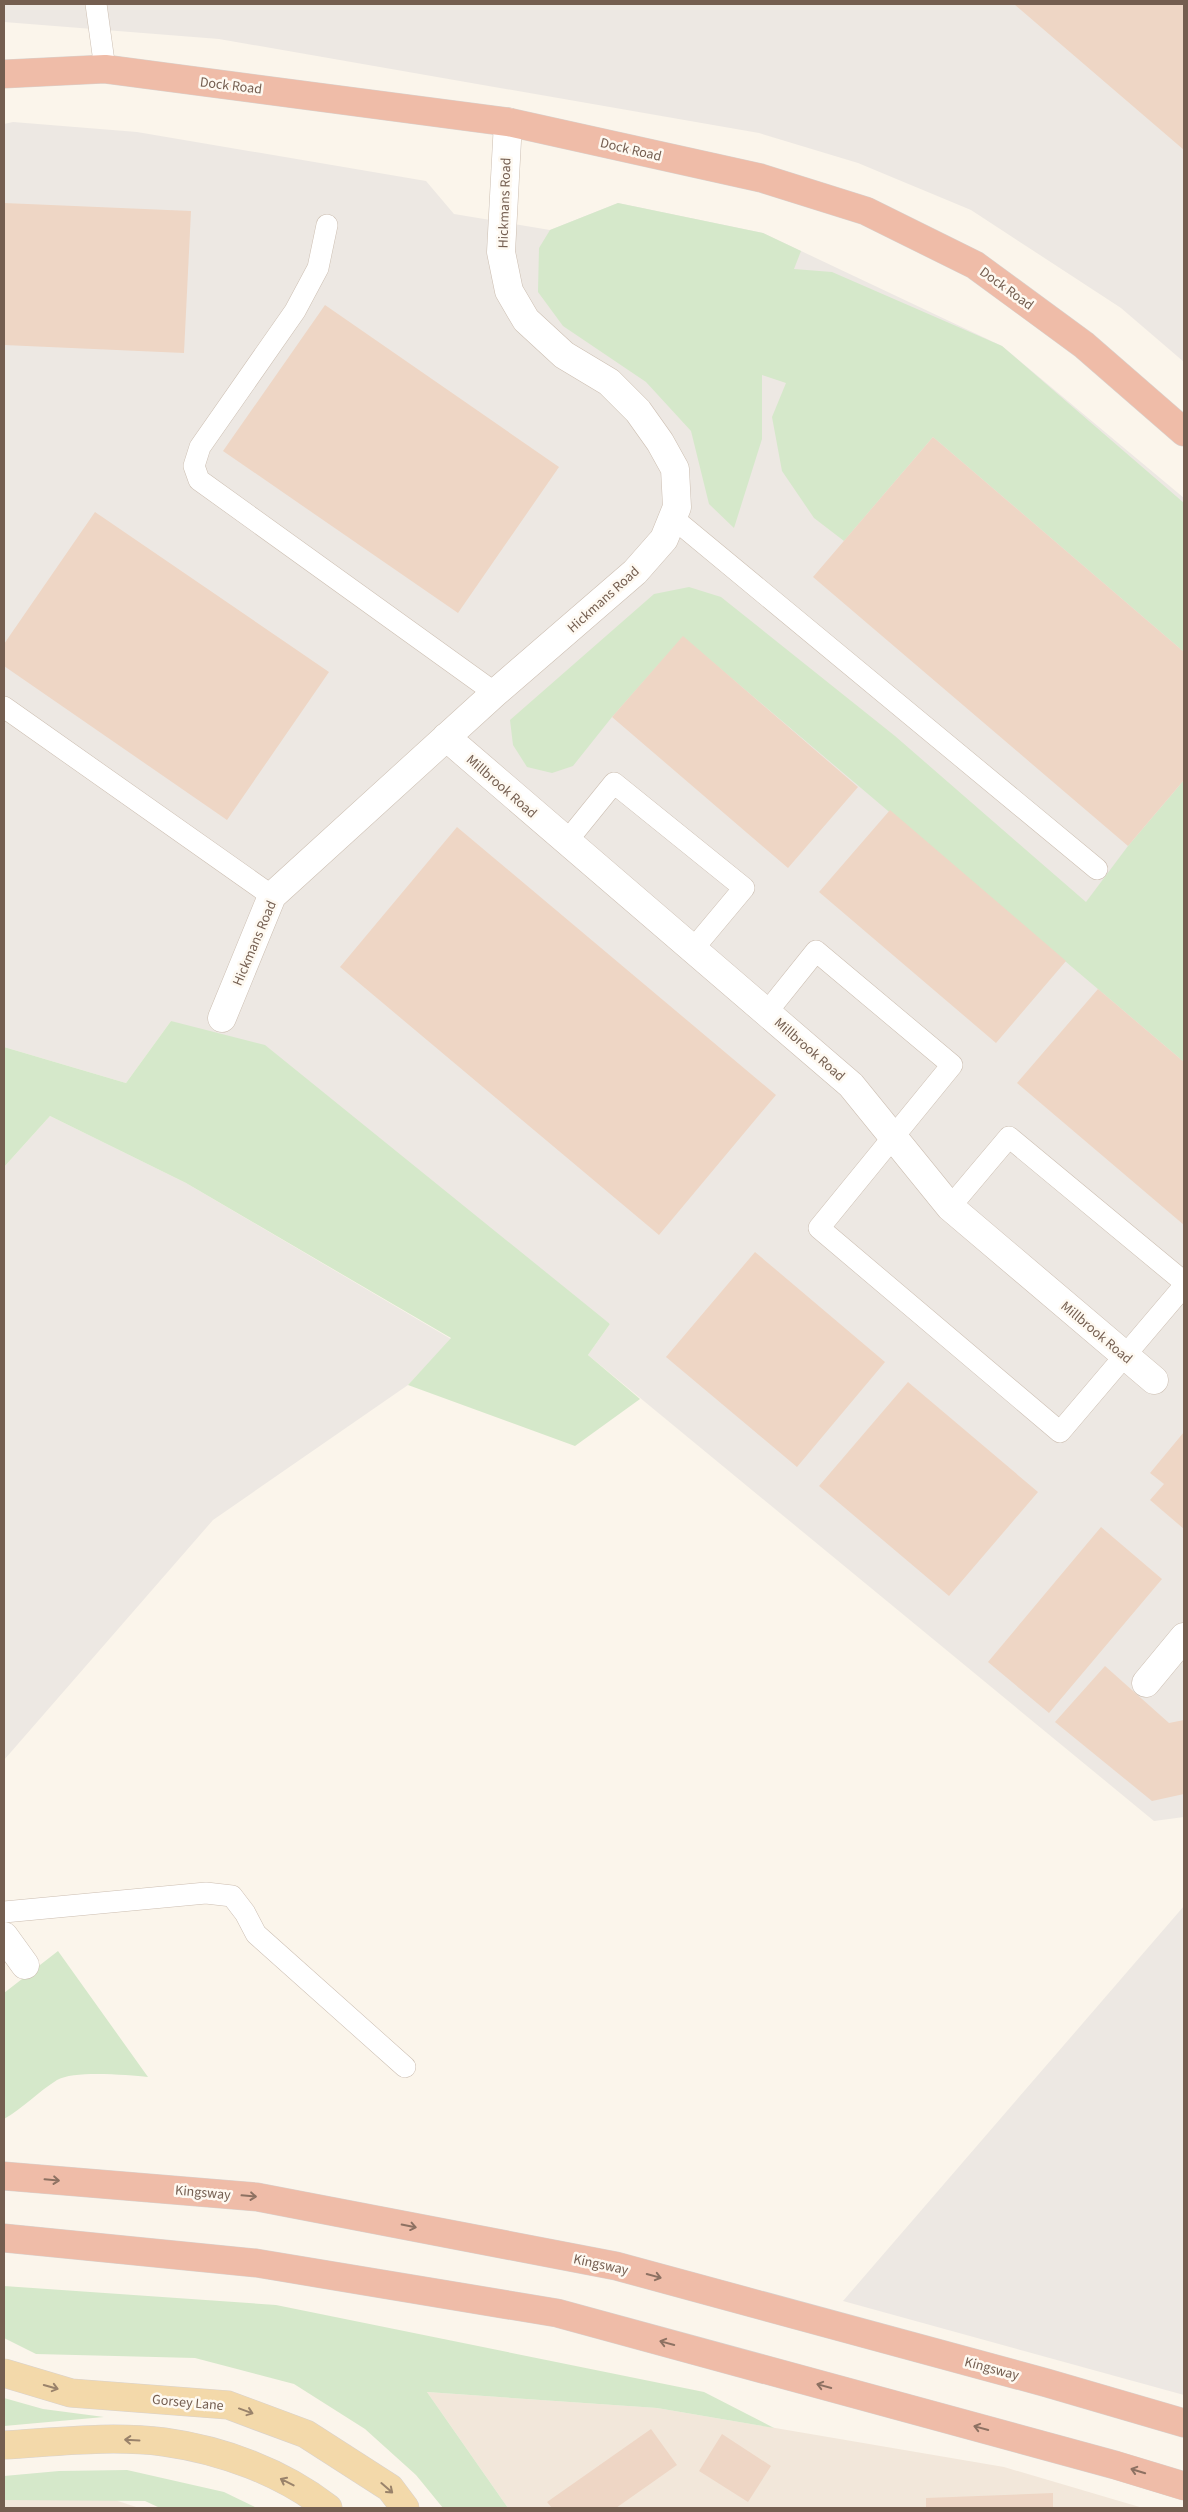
<svg xmlns="http://www.w3.org/2000/svg" width="1188" height="2512" viewBox="0 0 1188 2512" font-family="'Source Sans 3',sans-serif">
<rect width="100%" height="100%" fill="#fbf5eb"/>
<path fill="#f2e7da" d="M 427,2392 L 657,2408 L 1004,2467 L 1143,2508 L 508,2508 Z
M 4,2500 L 115,2500 L 139,2508 L 4,2508 Z"/>
<path fill="#ede8e3" d="M 4,4 L 1184,4 L 1184,362 L 1121,308 L 971,210 L 858,163 L 759,133 L 219,39 L 4,22 Z
M 13,122 L 137,132 L 426,181 L 454,214 L 550,230 L 618,203 L 763,233 L 1002,346 L 1184,498 L 1184,1817 L 1154,1821 L 588,1355 L 610,1324 L 171,1021 L 126,1083 L 4,1047 L 4,124 Z
M 50,1116 L 186,1183 L 451,1339 L 408,1385 L 213,1520 L 4,1760 L 4,1167 Z
M 1184,1906 L 1184,2395 L 843,2301 Z"/>
<path fill="#d5e8ca" d="M 618,203 L 763,233 L 801,251 L 794,269 L 832,272 L 1002,346 L 1184,503 L 1184,652 L 933,437 L 844,541 L 814,518 L 782,471 L 772,417 L 786,383 L 762,375 L 762,439 L 734,528 L 709,504 L 691,431 L 646,382 L 563,326 L 538,292 L 539,248 L 550,230 Z
M 689,587 L 721,597 L 895,736 L 1086,902 L 1128,846 L 1184,780 L 1184,1062 L 683,637 L 612,717 L 573,766 L 552,773 L 527,767 L 513,745 L 510,720 L 654,594 Z
M 171,1021 L 265,1045 L 610,1324 L 588,1355 L 640,1399 L 575,1446 L 408,1385 L 451,1338 L 186,1183 L 50,1116 L 4,1167 L 4,1047 L 126,1083 Z
M 58,1951 L 148,2077 C 128,2075 74,2070 57,2080 C 38,2092 23,2108 4,2119 L 4,1993 Z
M 4,2286 L 276,2305 L 704,2392 L 774,2428 L 657,2408 L 427,2392 L 508,2508 L 443,2508 L 416,2475 L 365,2429 L 294,2384 L 195,2358 L 36,2354 L 4,2338 Z
M 4,2398 L 43,2409 L 104,2417 L 4,2426 Z
M 127,2470 L 224,2492 L 257,2508 L 160,2508 L 145,2501 L 4,2500 L 4,2476 L 59,2471 Z"/>
<path fill="#eed6c5" d="M 1014,4 L 1184,4 L 1184,150 Z
M 4,203 L 191,211 L 184,353 L 4,345 Z
M 325,305 L 559,467 L 458,613 L 223,451 Z
M 933,437 L 1184,652 L 1184,780 L 1128,846 L 813,577 Z
M 95,512 L 329,672 L 227,820 L 4,666 L 4,644 Z
M 683,636 L 858,787 L 788,868 L 612,717 Z
M 890,810 L 1066,961 L 996,1043 L 819,892 Z
M 457,827 L 776,1095 L 659,1235 L 340,967 Z
M 1098,989 L 1184,1062 L 1184,1225 L 1017,1083 Z
M 755,1252 L 885,1362 L 797,1467 L 666,1357 Z
M 908,1382 L 1038,1492 L 949,1596 L 819,1486 Z
M 1184,1432 L 1184,1529 L 1150,1500 L 1164,1484 L 1150,1473 Z
M 1101,1527 L 1162,1579 L 1049,1713 L 988,1662 Z
M 1105,1666 L 1169,1723 L 1184,1720 L 1184,1794 L 1152,1801 L 1055,1722 Z
M 651,2429 L 677,2465 L 616,2508 L 552,2508 L 547,2502 Z
M 722,2434 L 771,2466 L 748,2502 L 699,2471 Z
M 1053,2493 L 1053,2508 L 926,2508 L 926,2498 Z"/>
<g fill="none" stroke-linecap="round" stroke-linejoin="round">
<g stroke="#ccbeb1" stroke-width="22">
<path id="lane" d="M 96,4 L 105,69
M 327,225 L 318,268 L 295,311 L 200,447 L 194,466 L 199,480 L 495,693
M 673,518 L 1097,869
M 4,707 L 272,896
M 567,841 L 614,783 L 744,888 L 693,949
M 767,1012 L 816,951 L 952,1065 L 819,1228 L 1060,1432 L 1184,1286
M 950,1207 L 1009,1137 L 1184,1282
M 4,1912 L 206,1893 L 232,1896 L 245,1913 L 256,1934 L 405,2067"/>
</g>
<g stroke="#ccbeb1" stroke-width="29">
<path id="street" d="M 446,737 L 851,1085 L 950,1207 L 1154,1380
M 222,1018 L 272,896 L 495,693 L 635,572 L 664,539 L 677,507 L 675,469 L 660,442 L 638,411 L 609,382 L 564,355 L 526,320 L 509,291 L 501,252 L 508,122
M 1146,1683 L 1184,1637
M 4,1936 L 25,1965"/>
</g>
<g stroke="#d8d2ce" stroke-width="29">
<path id="primary" d="M 4,2373 L 71,2393 L 228,2405 L 306,2434 L 390,2488 L 405,2508
M 4,2445 C 56,2442 111,2435 164,2442 C 222,2450 282,2472 328,2508"/>
</g>
<g stroke="#d8d2ce" stroke-width="29">
<path id="highway" d="M 4,74 L 105,69 L 508,122 L 761,178 L 866,211 L 975,265 L 1084,345 L 1184,432
M 4,2176 L 257,2197 L 616,2266 L 1047,2383 L 1184,2423
M 4,2238 L 256,2263 L 557,2313 L 1115,2465 L 1184,2486"/>
</g>
<use href="#lane" stroke="#fff" stroke-width="21"/>
<use href="#street" stroke="#fff" stroke-width="28"/>
<use href="#primary" stroke="#f3d9aa" stroke-width="28"/>
<use href="#highway" stroke="#efbca8" stroke-width="28"/>
</g>
<defs><path id="oneway-shaft" d="M-6 0H5M1.5-3L5.5 0L1.5 3" fill="none" stroke-width="1.6" stroke-linecap="round" stroke-linejoin="round" transform="scale(1.25)"/></defs>
<g stroke="#8d7162">
<use href="#oneway-shaft" transform="translate(52 2180) rotate(5)"/>
<use href="#oneway-shaft" transform="translate(249 2196) rotate(5)"/>
<use href="#oneway-shaft" transform="translate(409 2226) rotate(11)"/>
<use href="#oneway-shaft" transform="translate(654 2276) rotate(15)"/>
<use href="#oneway-shaft" transform="translate(667 2343) rotate(-165)"/>
<use href="#oneway-shaft" transform="translate(824 2386) rotate(-165)"/>
<use href="#oneway-shaft" transform="translate(981 2428) rotate(-165)"/>
<use href="#oneway-shaft" transform="translate(1138 2471) rotate(-163)"/>
</g>
<g stroke="#9a836b">
<use href="#oneway-shaft" transform="translate(51 2387) rotate(16)"/>
<use href="#oneway-shaft" transform="translate(246 2411) rotate(20)"/>
<use href="#oneway-shaft" transform="translate(132 2440) rotate(-177)"/>
<use href="#oneway-shaft" transform="translate(287 2482) rotate(-153)"/>
<use href="#oneway-shaft" transform="translate(387 2488) rotate(41)"/>
</g>
<g text-anchor="middle" stroke-width="5" stroke-linejoin="round" paint-order="stroke">
<g font-size="14" fill="#745e50" stroke="#fef9f1">
<text transform="translate(231 85) rotate(7)" y="5">Dock Road</text>
<text transform="translate(631 149) rotate(13)" y="5">Dock Road</text>
<text transform="translate(504 203) rotate(-88)" y="5">Hickmans Road</text>
<text transform="translate(1007 288) rotate(36)" y="5">Dock Road</text>
<text transform="translate(603 599) rotate(-42)" y="5">Hickmans Road</text>
<text transform="translate(502 786) rotate(41)" y="5">Millbrook Road</text>
<text transform="translate(254 943) rotate(-67)" y="5">Hickmans Road</text>
<text transform="translate(810 1049) rotate(41)" y="5">Millbrook Road</text>
<text transform="translate(1097 1332) rotate(40)" y="5">Millbrook Road</text>
<text transform="translate(203 2192) rotate(5)" y="5">Kingsway</text>
<text transform="translate(601 2264) rotate(12)" y="5">Kingsway</text>
<text transform="translate(992 2368) rotate(15)" y="5">Kingsway</text>
<text transform="translate(188 2402) rotate(5)" y="5">Gorsey Lane</text>
</g>
</g>
<rect width="1188" height="2512" fill="none" stroke="#745e50" stroke-width="10"/>
</svg>
